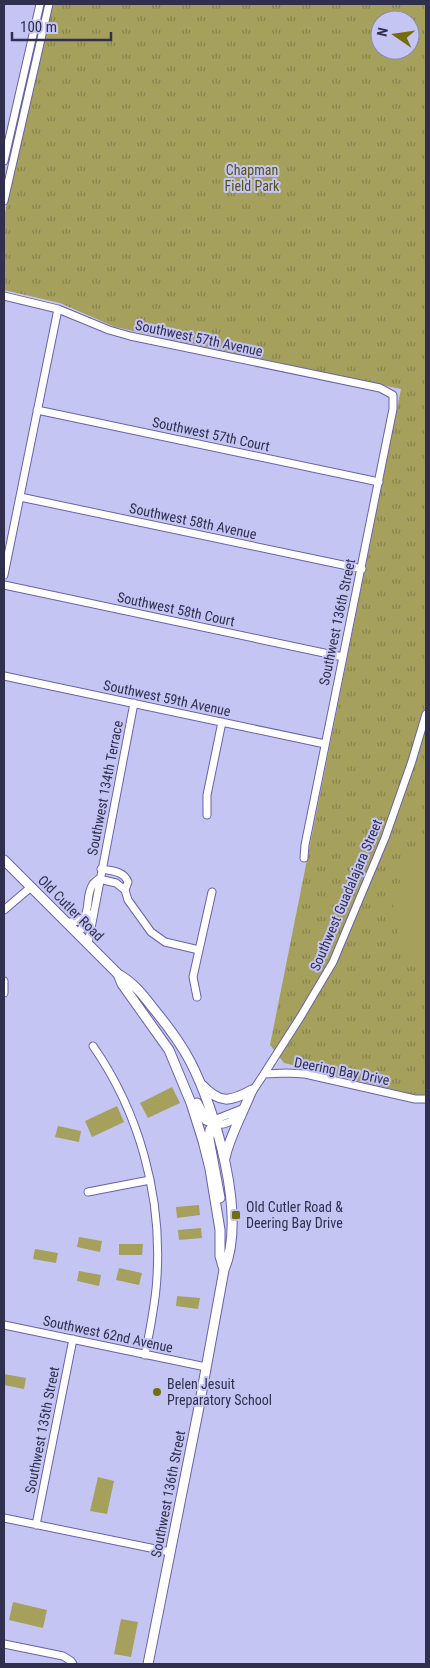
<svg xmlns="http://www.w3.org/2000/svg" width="430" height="1668" viewBox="0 0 430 1668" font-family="'Roboto Condensed',sans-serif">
<defs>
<pattern id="park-tufts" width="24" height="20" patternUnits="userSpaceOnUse" patternTransform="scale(1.25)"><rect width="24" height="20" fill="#a5a05b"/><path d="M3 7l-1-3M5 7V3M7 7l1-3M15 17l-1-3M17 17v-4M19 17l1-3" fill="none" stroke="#87834d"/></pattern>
</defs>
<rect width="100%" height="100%" fill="#c5c5f4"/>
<path fill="url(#park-tufts)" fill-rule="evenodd" d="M 52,4 L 426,4 L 426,1094 L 422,1096 L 412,1094 L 284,1063 L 270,1045 L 401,389 L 115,327 L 60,303 L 4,290 L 4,217 ZM 380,20 L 410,20 L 410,50 L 380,50 Z"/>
<path fill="#a5a05b" d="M 422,844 L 426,848 L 426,966 L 422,969 L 401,944 L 392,910 L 402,874 Z
M 172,1087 L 180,1103 L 148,1118 L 140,1103 Z
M 117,1106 L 124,1122 L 92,1137 L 85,1121 Z
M 58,1126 L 81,1131 L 79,1142 L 55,1137 Z
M 199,1205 L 200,1215 L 177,1218 L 176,1207 Z
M 201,1228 L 202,1238 L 179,1240 L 178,1230 Z
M 79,1237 L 102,1241 L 100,1252 L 77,1247 Z
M 119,1244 L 143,1244 L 142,1255 L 119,1255 Z
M 35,1249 L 58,1253 L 56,1263 L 33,1259 Z
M 119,1268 L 142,1273 L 139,1285 L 116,1280 Z
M 79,1271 L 101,1275 L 99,1286 L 77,1281 Z
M 177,1296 L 200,1298 L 198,1309 L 176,1306 Z
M 4,1374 L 26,1378 L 24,1389 L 4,1385 Z
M 98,1477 L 114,1481 L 107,1514 L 90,1511 Z
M 13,1602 L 47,1610 L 43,1628 L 9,1620 Z
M 121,1619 L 138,1622 L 131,1657 L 114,1654 Z"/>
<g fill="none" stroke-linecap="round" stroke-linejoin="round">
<g stroke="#6763a9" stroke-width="9">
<path id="minor" d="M 4,161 L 40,4
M 4,201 L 49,4
M 4,296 L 58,309 L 109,330 L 130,336 L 380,388 L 393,395 L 393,409 L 305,845 L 304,858
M 37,410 L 379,482
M 20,497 L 362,569
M 4,575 L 58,309
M 4,585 L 343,657
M 4,676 L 325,744
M 207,815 L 207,795 L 222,722
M 101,869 C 112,871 124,871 128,882 L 125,890 L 128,900 L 151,932 L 165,942 L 199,950
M 99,879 L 116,883 L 125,890
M 4,910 L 31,887
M 66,922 C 97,924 82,900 93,884 C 95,882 97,880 99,879
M 78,934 L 85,923 L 89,914
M 88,944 L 134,703
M 4,981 L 4,993
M 197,997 L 193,977 L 212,892
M 93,1046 C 139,1112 162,1195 157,1276 C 156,1302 150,1329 145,1355
M 264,1074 L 301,1016 L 333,962 L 385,838 L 412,761 L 426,714
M 250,1095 L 264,1074 L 286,1073 L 305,1074 L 415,1099 L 426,1099
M 240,1113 C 234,1121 224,1126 215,1124 L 219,1118 L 242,1109
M 88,1192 L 150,1180
M 4,1325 L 206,1367
M 4,1518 L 170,1552
M 36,1525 L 73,1339
M 4,1644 L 63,1656 L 71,1661 L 73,1664"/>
</g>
<g stroke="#6763a9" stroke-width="11">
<path id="major" d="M 4,860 L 118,974 C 133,982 143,995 153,1008 C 167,1025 180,1042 190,1061 C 216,1111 247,1216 224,1270 L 199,1407 L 148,1664
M 118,974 L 122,984 L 169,1050 L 191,1103 L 203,1141 L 210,1169 L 220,1230 L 220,1256 L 224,1270
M 202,1085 C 220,1104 230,1102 252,1090
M 197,1103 L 206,1120 L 215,1124
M 215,1124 L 210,1130 L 209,1139 L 220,1198
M 225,1158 C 230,1135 243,1113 252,1090"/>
</g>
<use href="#minor" stroke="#fff" stroke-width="7"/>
<use href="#major" stroke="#fff" stroke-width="9"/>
</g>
<g fill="#746d09" stroke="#c5c5f4" stroke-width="2">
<rect x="231" y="1210" width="10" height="10" rx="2.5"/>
<circle cx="157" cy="1392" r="5"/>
</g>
<g text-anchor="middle" stroke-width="4" stroke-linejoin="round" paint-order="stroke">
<g font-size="14" fill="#575215" stroke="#c5c5f4">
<text x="252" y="175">Chapman<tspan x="252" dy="16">Field Park</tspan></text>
</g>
<g font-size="14" fill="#302f4e" stroke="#c5c5f4">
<text transform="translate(199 338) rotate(12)" y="5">Southwest 57th Avenue</text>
<text transform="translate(211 434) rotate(12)" y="5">Southwest 57th Court</text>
<text transform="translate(193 521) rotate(12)" y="5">Southwest 58th Avenue</text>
<text transform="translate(176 609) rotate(12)" y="5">Southwest 58th Court</text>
<text transform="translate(337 622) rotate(-78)" y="5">Southwest 136th Street</text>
<text transform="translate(167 698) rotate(12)" y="5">Southwest 59th Avenue</text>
<text transform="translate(105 788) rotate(-79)" y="5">Southwest 134th Terrace</text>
<text transform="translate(346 895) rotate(-67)" y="5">Southwest Guadalajara Street</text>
<text transform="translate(71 908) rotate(45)" y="5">Old Cutler Road</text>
<text transform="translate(342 1071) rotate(11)" y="5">Deering Bay Drive</text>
<text transform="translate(108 1334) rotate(12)" y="5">Southwest 62nd Avenue</text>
<text transform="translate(42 1430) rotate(-79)" y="5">Southwest 135th Street</text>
<text transform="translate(168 1494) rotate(-79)" y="5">Southwest 136th Street</text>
</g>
<g font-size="14" fill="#302f4e" stroke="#c5c5f4" text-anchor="start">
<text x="246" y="1212">Old Cutler Road &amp;<tspan x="246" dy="16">Deering Bay Drive</tspan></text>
<text x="167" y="1389">Belen Jesuit<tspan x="167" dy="16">Preparatory School</tspan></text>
</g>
</g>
<rect width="430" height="1668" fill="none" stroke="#302f4e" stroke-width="10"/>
<g transform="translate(395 35) rotate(283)"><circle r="24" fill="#c5c5f4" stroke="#8989b2"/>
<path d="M0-4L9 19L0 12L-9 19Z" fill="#746d09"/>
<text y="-8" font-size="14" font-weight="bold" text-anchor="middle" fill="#302f4e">N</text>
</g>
<path d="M12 32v8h99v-8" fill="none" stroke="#302f4e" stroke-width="2.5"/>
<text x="20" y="32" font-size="15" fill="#302f4e" stroke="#c5c5f4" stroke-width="4" paint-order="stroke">100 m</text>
</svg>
